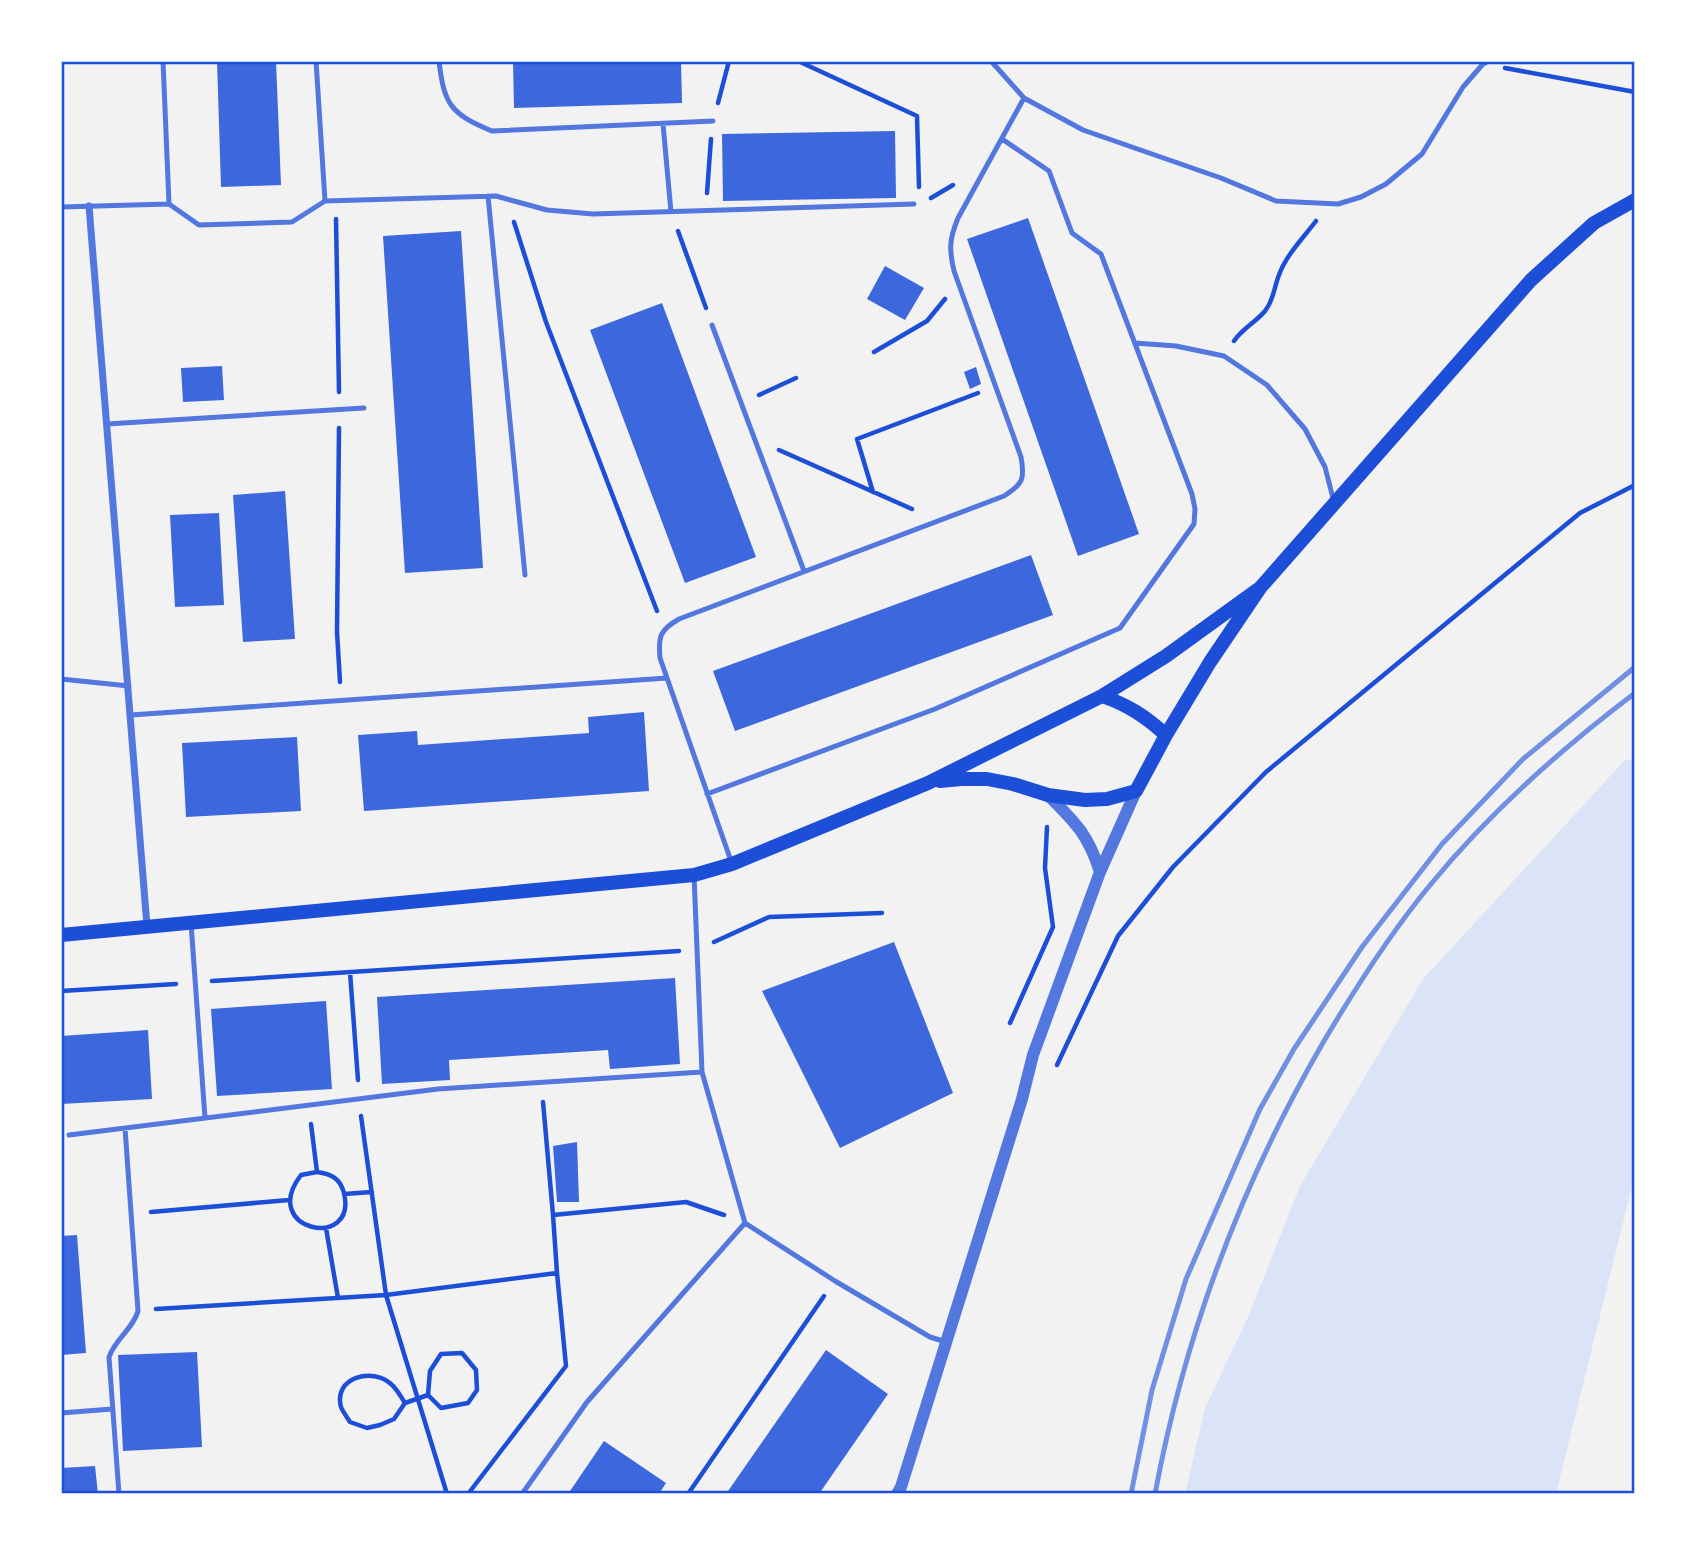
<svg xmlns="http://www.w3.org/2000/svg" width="1696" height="1555" viewBox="0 0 1696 1555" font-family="Raleway,sans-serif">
<rect width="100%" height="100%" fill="#f2f2f2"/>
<path fill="#dbe4f7" d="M 1635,759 L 1635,1174 L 1556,1494 L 1185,1494 L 1205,1408 L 1248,1317 L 1300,1186 L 1423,979 L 1625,760 Z"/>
<path fill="#3d67dc" d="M 217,61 L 276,61 L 281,185 L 221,187 Z
M 513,61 L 681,61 L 682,103 L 514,108 Z
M 895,131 L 896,198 L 723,201 L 722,134 Z
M 1028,218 L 1139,534 L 1078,556 L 967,239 Z
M 461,231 L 483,568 L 405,573 L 383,236 Z
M 885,266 L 924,288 L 905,320 L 867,299 Z
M 662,303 L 756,557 L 685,583 L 590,330 Z
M 222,366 L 224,400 L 183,402 L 181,368 Z
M 976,367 L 981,384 L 970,389 L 964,372 Z
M 285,491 L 295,639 L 243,642 L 233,495 Z
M 219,513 L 224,605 L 175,607 L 170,515 Z
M 1031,555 L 1053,615 L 735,731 L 713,671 Z
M 644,712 L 649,791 L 364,811 L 358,735 L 417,731 L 418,745 L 589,733 L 588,717 Z
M 297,737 L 301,811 L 186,817 L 182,743 Z
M 894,942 L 953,1093 L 840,1148 L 762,991 Z
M 675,978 L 680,1064 L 610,1069 L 608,1050 L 449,1060 L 450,1080 L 382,1084 L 377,997 Z
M 326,1001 L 332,1089 L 217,1096 L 211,1009 Z
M 148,1030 L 152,1099 L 61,1104 L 61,1036 Z
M 577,1142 L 579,1202 L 557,1202 L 553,1146 Z
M 77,1235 L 86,1353 L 61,1355 L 61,1236 Z
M 826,1350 L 888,1394 L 819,1494 L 726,1494 Z
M 197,1352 L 202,1447 L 123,1451 L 118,1355 Z
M 604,1441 L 666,1483 L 659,1494 L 568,1494 Z
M 95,1466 L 98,1494 L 61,1494 L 61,1468 Z"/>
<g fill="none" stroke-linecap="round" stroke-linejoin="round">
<path stroke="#1d4ed8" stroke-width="4.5" d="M 798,61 L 917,116 L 919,187
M 1505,68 L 1635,92
M 718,103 L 729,61
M 707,193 L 711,139
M 931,198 L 953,185
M 336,219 L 339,392
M 514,222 L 546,322 L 657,611
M 678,231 L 706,308
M 1234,341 C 1243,328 1256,322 1265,311 C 1274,300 1274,287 1279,275 C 1286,255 1304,237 1316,221
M 874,352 L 927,321 L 945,299
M 759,395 L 796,378
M 339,428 L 337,632 L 340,682
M 779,450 L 912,509
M 873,492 L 857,439 L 978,393
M 714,942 L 769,917 L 882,913
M 350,972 L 358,1080
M 212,981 L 679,951
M 61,991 L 176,984
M 1010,1023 L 1053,927 L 1045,868 L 1047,827
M 1057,1065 L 1118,936 L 1173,867 L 1266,772 L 1580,513 L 1635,485
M 543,1102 L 553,1215 L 686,1202 L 724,1215
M 361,1116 L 386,1295 L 557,1273 L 553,1215
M 311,1124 L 317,1172
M 317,1172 C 331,1174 340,1178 344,1193 C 358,1251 258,1231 301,1175 Z
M 344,1194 L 372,1192
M 151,1212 L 289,1200
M 326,1228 L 338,1298
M 156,1309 L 386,1295 L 447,1494
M 405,1403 C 401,1397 397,1389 391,1384 C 373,1367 333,1377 341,1407 C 343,1412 347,1417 350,1422 L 367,1428 L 380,1425 L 394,1419 L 405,1403 L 428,1395 L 430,1371 L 441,1354 L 462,1353 L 476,1370 L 477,1390 L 468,1403 L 441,1408 L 428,1395
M 468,1494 L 566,1366 L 557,1273
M 688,1494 L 824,1296"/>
<path stroke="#5277de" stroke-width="5" d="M 163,61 L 169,204
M 316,61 L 325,201
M 439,61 C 444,105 451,114 492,131 L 713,121
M 991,61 L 1024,98 L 1083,130 L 1221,178 L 1276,201 L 1338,204 L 1361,197 L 1386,184 L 1422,154 L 1463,87 L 1483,64 L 1489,61
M 663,124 L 671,212
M 488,196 L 525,575
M 61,207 L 169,204 L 199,225 L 292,222 L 325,201 L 496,196 L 547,210 L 593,214 L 914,204
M 712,325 L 804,571
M 1135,343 L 1176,346 L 1224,356 L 1267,385 L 1305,429 L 1325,467 L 1334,502
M 107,424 L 364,408
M 61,679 L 129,686
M 131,715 L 667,678
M 707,794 L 935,709 L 1120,628 L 1194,524 L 1195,509 L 1192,494 L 1101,254 L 1072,233 L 1049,171 L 1002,139
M 731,861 L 660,658 C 658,636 660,630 679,619 L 1004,496 C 1023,484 1025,479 1021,457 L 954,271 C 949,249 949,240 958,218 L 1024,98
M 191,923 L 205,1118
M 69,1135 L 438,1089 L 702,1072
M 745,1223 L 835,1281 L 930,1337 L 946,1342
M 61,1413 L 112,1409
M 119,1494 L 109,1357 C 115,1339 133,1329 138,1311 L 125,1128
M 522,1494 L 587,1402 L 745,1223 L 702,1072 L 694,875"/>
<path stroke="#5277de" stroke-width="7" d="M 89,206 L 147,926"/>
<path stroke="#5277de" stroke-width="12" d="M 1048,795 C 1075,822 1088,834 1100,872
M 897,1494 L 901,1487 L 1022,1099 L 1033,1055 L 1100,872 L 1136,791"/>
<path stroke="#1d4ed8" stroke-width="14" d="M 1102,696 C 1128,705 1145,716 1166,735
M 940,781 L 961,779 L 987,779 L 1013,784 L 1048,795 L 1085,800 L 1107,799 L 1136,791 L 1166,735 L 1210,662 L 1260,588 L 1531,280 L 1594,223 L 1635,200
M 61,935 L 694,875 L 732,864 L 928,783 L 1102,696 L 1166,656 L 1260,588"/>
<path stroke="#7290e2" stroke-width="5" d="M 1131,1494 L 1152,1390 L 1186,1279 L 1260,1109 L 1294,1049 L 1362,947 L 1442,844 L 1523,759 L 1635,667
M 1155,1494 C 1185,1333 1242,1182 1324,1041 C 1356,987 1391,932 1431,884 C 1490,812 1561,749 1635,693"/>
</g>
<rect width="1696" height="1555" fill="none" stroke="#ffffff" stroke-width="126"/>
<rect x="63" y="63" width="1570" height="1429" fill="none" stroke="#1d4ed8" stroke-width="2.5"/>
</svg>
